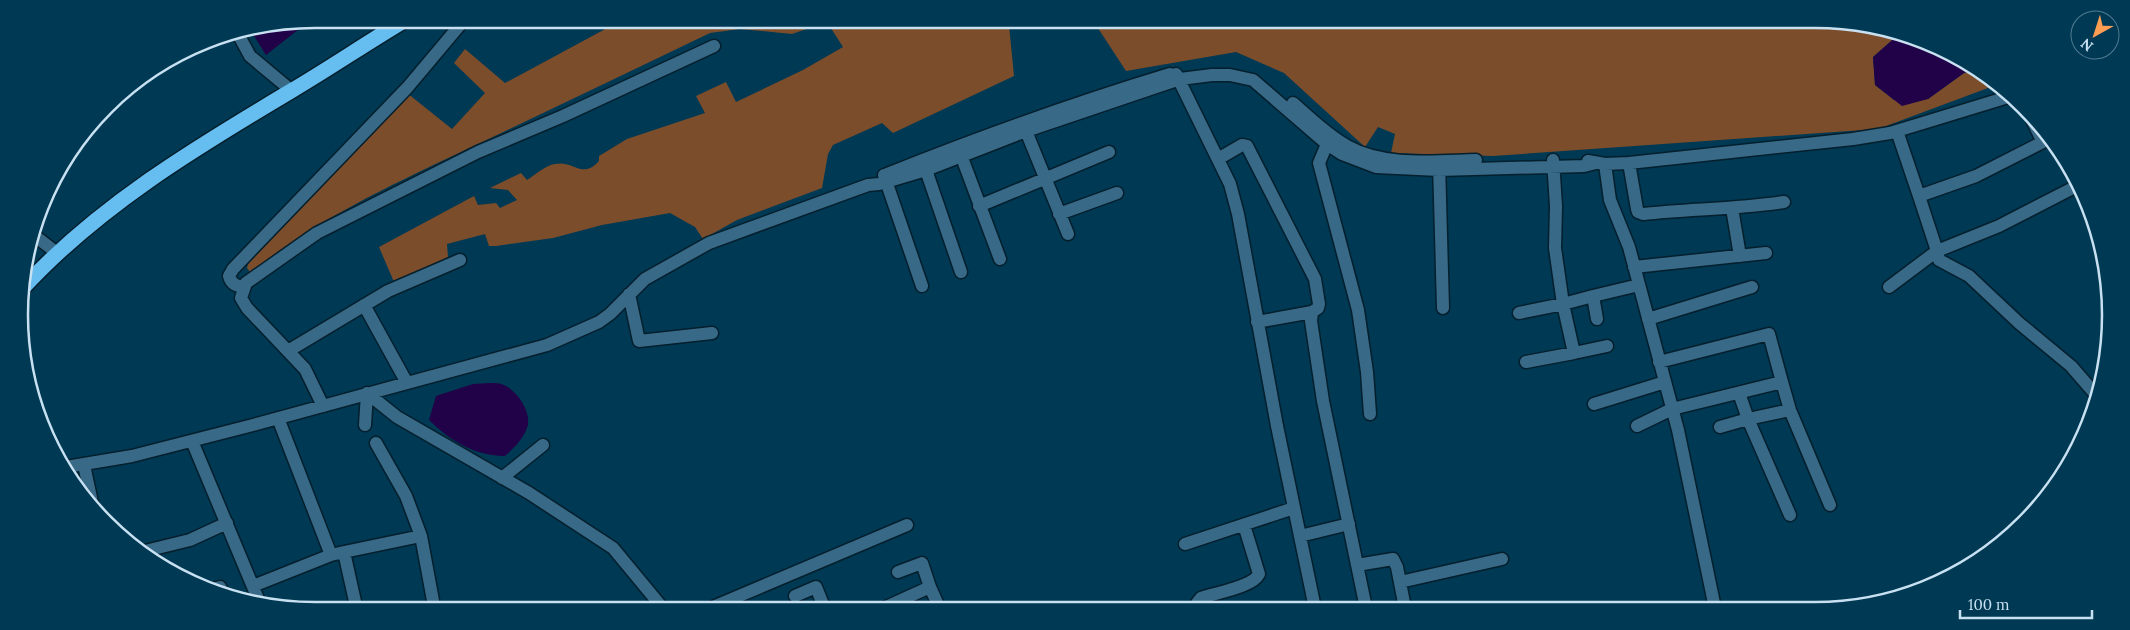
<svg xmlns="http://www.w3.org/2000/svg" width="2130" height="630" viewBox="0 0 2130 630" font-family="Lora,serif">
<rect width="100%" height="100%" fill="#003953"/>
<path fill="#7c4d2a" d="M 622,20 L 1011,21 L 1009,25 L 1014,76 L 893,133 L 882,123 L 833,145 L 828,154 L 822,188 L 737,220 L 703,239 L 695,227 L 670,213 L 602,225 L 553,238 L 496,246 L 489,246 L 485,234 L 447,244 L 448,257 L 394,282 L 379,247 L 474,196 L 478,205 L 496,203 L 500,208 L 517,200 L 508,190 L 490,188 L 521,173 L 527,180 C 535,175 546,165 555,164 C 574,160 582,180 599,161 L 599,156 L 627,139 L 705,113 L 696,96 L 726,82 L 736,102 L 803,70 L 843,47 L 827,22 L 792,34 L 740,29 L 710,33 C 629,72 548,111 467,149 C 394,184 316,219 253,271 L 250,272 L 247,268 L 249,261 L 407,93 L 452,129 L 485,93 L 454,63 L 465,49 L 505,83 Z
M 1094,22 L 1873,24 L 1898,35 L 1873,57 L 1875,85 L 1894,100 L 1928,99 L 1964,73 L 1979,68 L 1996,85 L 1878,129 L 1493,156 L 1391,153 L 1395,134 L 1378,127 L 1365,147 L 1284,73 L 1236,52 L 1126,71 Z"/>
<path fill="#210147" d="M 305,21 L 299,29 L 266,55 L 251,31 Z
M 1898,35 L 1979,68 L 1964,73 L 1928,99 L 1902,106 L 1875,85 L 1873,57 Z
M 473,384 C 481,384 493,382 501,384 C 516,388 533,413 527,428 C 523,439 514,448 505,456 C 476,456 450,441 429,420 L 436,396 Z"/>
<g fill="none" stroke-linecap="round" stroke-linejoin="round">
<g stroke="#041f2d" stroke-width="15">
<path id="minor" d="M 238,34 L 250,56 L 292,91
M 1176,74 L 1230,184 L 1238,214 L 1277,426 L 1315,608
M 1293,103 C 1310,118 1327,135 1347,146 C 1384,167 1435,161 1476,160
M 1026,131 L 1068,234
M 1897,131 L 1919,196 L 1976,176 L 2043,142 L 2033,122
M 1330,137 L 1319,163 L 1358,310 L 1367,372 L 1370,414
M 961,155 L 1000,259
M 1218,159 L 1242,145 L 1247,146 L 1315,279 L 1319,304 L 1318,308 L 1312,312 L 1311,321 L 1323,401 L 1366,608
M 1553,160 L 1556,206 L 1555,248 L 1563,304 L 1593,296
M 1588,161 L 1605,164 L 1629,163 L 1853,139 L 1890,133 L 2008,97
M 1439,163 L 1443,308
M 1629,163 L 1637,209 L 1638,212 L 1643,214 C 1691,209 1737,209 1784,202
M 1605,164 L 1610,200 L 1629,247 L 1678,430 L 1715,608
M 926,170 L 961,272
M 887,174 C 980,137 1074,103 1170,74
M 884,175 L 922,286
M 1919,196 L 1937,251 L 1999,226 L 2071,189
M 979,206 L 1109,152
M 1732,208 L 1740,256
M 1059,214 L 1117,193
M 35,236 L 57,253
M 1634,267 L 1766,253
M 244,287 C 236,286 231,284 229,276 L 233,269 L 407,88 L 465,19
M 1889,287 L 1937,251 L 1939,260 L 1969,276 L 2019,323 L 2071,366 L 2097,396
M 629,294 L 639,341 L 712,333
M 364,305 L 407,383
M 1519,313 L 1563,304 L 1574,353 L 1607,346
M 1597,319 L 1593,296 L 1639,285
M 1648,319 L 1752,287
M 1257,322 L 1312,312
M 288,351 L 388,291 L 460,260
M 1526,362 L 1574,353
M 1659,362 L 1769,334 L 1782,382
M 367,393 L 397,417 L 529,493 L 613,548 L 661,606
M 1594,404 L 1665,382
M 323,406 L 305,369 L 247,308 L 241,298 L 246,283 L 317,233 L 478,152 L 563,116 L 714,46
M 278,418 L 331,555 L 344,552 L 356,606
M 365,425 L 367,393
M 1637,426 L 1672,409 L 1782,382 L 1790,410 L 1830,505
M 1720,427 L 1748,419 L 1739,393
M 192,441 L 261,606
M 84,465 L 93,507
M 66,467 L 132,456 L 253,425 L 547,345 L 599,322 L 610,314 L 645,279 L 709,243 L 868,185 L 879,184 L 926,170 L 1026,131 L 1180,79 L 1212,75 L 1230,75 L 1253,80 L 1327,144 L 1342,154 L 1376,167 L 1439,170 L 1584,166 L 1596,163
M 502,478 L 543,445
M 1790,515 L 1748,419 L 1790,410
M 421,536 L 434,606
M 1300,536 L 1349,524
M 1185,544 L 1294,508
M 141,552 L 190,540 L 227,523
M 344,552 L 421,536 L 406,496 L 376,443
M 1357,565 L 1393,559 L 1397,567 L 1405,608
M 1400,582 L 1502,559
M 253,586 L 331,555
M 930,587 L 939,607
M 216,588 L 220,587 L 222,591
M 795,596 L 816,587 L 824,607
M 713,607 L 907,525
M 886,607 L 930,587 L 922,563 L 898,572
M 1198,607 L 1197,603 L 1201,598 C 1215,593 1253,587 1259,574 L 1244,525"/>
</g>
<g stroke="#041f2d" stroke-width="18">
<path id="highway" d="M 21,290 C 97,207 195,148 291,91 C 330,68 368,42 407,19"/>
</g>
<use href="#minor" stroke="#386986" stroke-width="12"/>
<use href="#highway" stroke="#65bdf0" stroke-width="15"/>
</g>
<path d="M0 0H2130V630H0ZM315 28H1815A287 287 0 0 1 2102 315V315A287 287 0 0 1 1815 602H315A287 287 0 0 1 28 315V315A287 287 0 0 1 315 28Z" fill="#003953" fill-rule="evenodd"/>
<path fill="none" stroke="#c8e1f2" stroke-width="2.5" d="M315 28H1815A287 287 0 0 1 2102 315V315A287 287 0 0 1 1815 602H315A287 287 0 0 1 28 315V315A287 287 0 0 1 315 28Z"/>
<g transform="translate(2095 35) rotate(219)"><circle r="24" fill="#003953" stroke="#507c93"/>
<path d="M0-4L9 19L0 12L-9 19Z" fill="#fc9d53"/>
<text y="-8" font-size="14" font-weight="bold" text-anchor="middle" fill="#c8e1f2">N</text>
</g>
<path d="M1960 610v8h132v-8" fill="none" stroke="#c8e1f2" stroke-width="2.5"/>
<text x="1968" y="610" font-size="15" fill="#c8e1f2" stroke="#003953" stroke-width="4" paint-order="stroke">100 m</text>
</svg>
